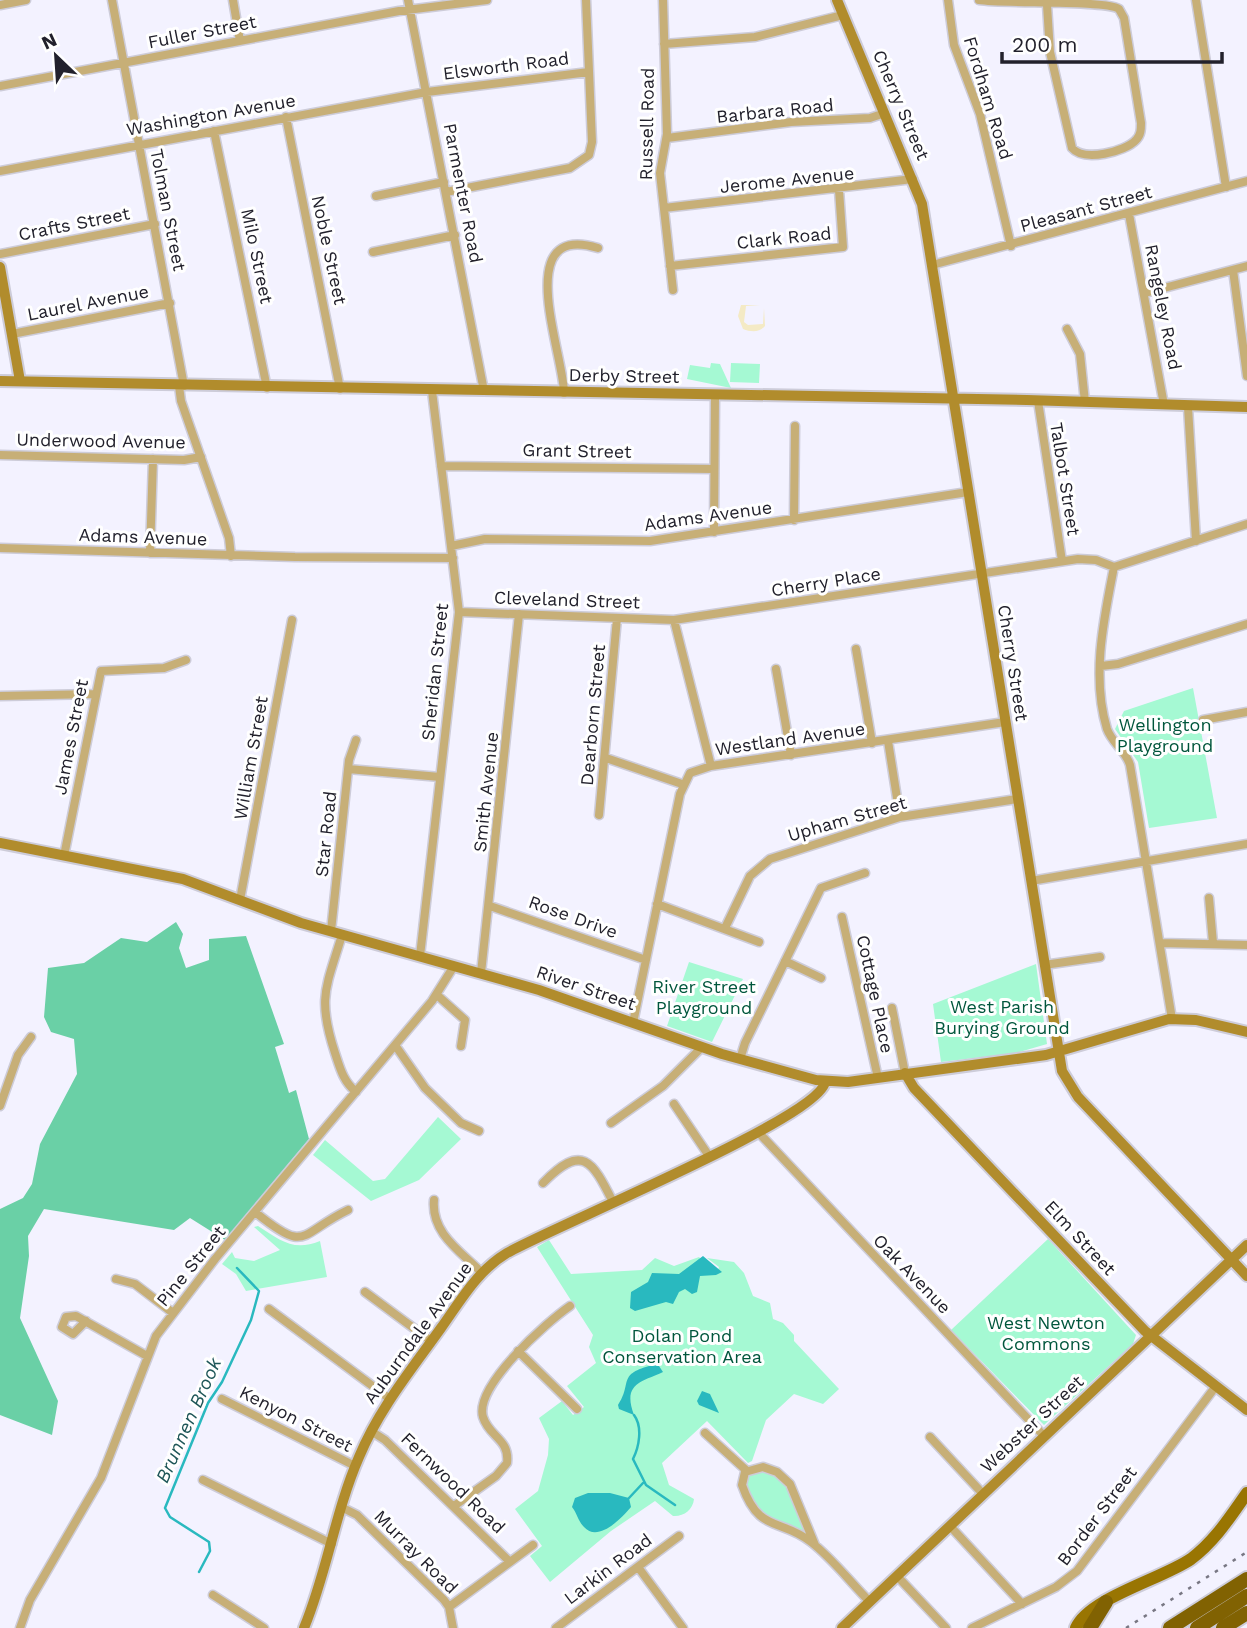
<svg xmlns="http://www.w3.org/2000/svg" width="1247" height="1628" viewBox="0 0 1247 1628" font-family="'Work Sans',sans-serif">
<rect width="100%" height="100%" fill="#f3f2ff"/>
<path fill="#a5f9d3" d="M 711,363 L 720,364 L 731,388 L 687,379 L 690,365 L 710,368 Z
M 731,363 L 760,364 L 759,383 L 730,382 Z
M 1193,688 L 1217,818 L 1149,828 L 1138,762 L 1115,729 L 1124,711 Z
M 689,962 L 743,979 L 712,1042 L 667,1026 Z
M 1036,964 L 1047,1044 L 1016,1053 L 941,1062 L 933,1004 Z
M 438,1117 L 461,1139 L 419,1180 L 371,1201 L 313,1155 L 325,1140 L 373,1181 L 385,1179 Z
M 258,1226 C 280,1240 293,1252 320,1241 L 327,1277 L 246,1291 L 236,1274 L 222,1264 L 232,1252 L 235,1258 L 254,1261 L 280,1250 L 254,1227 Z
M 1048,1239 L 1136,1335 L 1133,1344 L 1044,1425 L 951,1330 Z
M 549,1240 L 571,1274 L 642,1270 L 655,1258 L 674,1266 L 699,1257 L 716,1275 L 719,1267 L 707,1258 L 734,1262 L 744,1273 L 753,1296 L 770,1303 L 773,1319 L 783,1323 L 794,1335 L 794,1341 L 839,1389 L 823,1404 L 794,1394 L 766,1420 L 752,1461 L 748,1463 L 707,1421 L 662,1463 L 669,1485 L 694,1499 C 693,1510 683,1517 673,1516 L 655,1501 L 611,1531 L 550,1582 L 530,1556 L 542,1546 L 515,1509 L 538,1491 L 548,1455 L 549,1439 L 539,1418 L 562,1401 L 573,1415 L 584,1407 L 567,1386 L 596,1363 L 589,1347 L 593,1335 L 537,1247 Z
M 758,1471 C 791,1476 796,1507 806,1535 C 781,1523 746,1513 746,1479 L 749,1474 Z"/>
<path fill="#6ad0a6" d="M 176,922 L 183,934 L 179,948 L 186,968 L 209,960 L 209,939 L 246,936 L 284,1044 L 275,1047 L 289,1093 L 296,1090 L 309,1139 L 225,1240 L 190,1218 L 174,1230 L 44,1209 L 28,1236 L 29,1256 L 20,1318 L 58,1401 L 52,1435 L 0,1415 L 0,1209 L 23,1198 L 32,1184 L 40,1144 L 77,1074 L 74,1039 L 51,1032 L 44,1017 L 48,968 L 84,963 L 121,938 L 147,942 Z"/>
<path fill="#f4eac5" d="M 741,305 L 760,305 L 746,306 L 744,322 L 748,325 L 763,324 L 764,308 L 765,326 C 759,333 751,332 743,329 L 738,316 Z"/>
<path fill="#29b9bf" d="M 703,1256 L 722,1272 L 716,1275 L 700,1276 L 697,1292 L 692,1294 L 685,1289 L 679,1292 L 673,1304 L 666,1302 L 635,1311 L 630,1308 L 631,1292 L 648,1282 L 652,1273 L 679,1274 Z
M 653,1365 L 659,1366 L 663,1372 C 642,1382 622,1383 634,1415 L 619,1409 L 618,1405 C 633,1383 616,1374 653,1365 Z
M 702,1391 L 710,1394 L 719,1413 L 699,1405 L 697,1401 Z
M 588,1493 L 610,1493 L 629,1498 L 631,1507 C 622,1518 598,1543 584,1527 C 578,1521 577,1513 572,1507 L 575,1498 Z"/>
<g fill="none" stroke-linecap="round" stroke-linejoin="round">
<path stroke="#29b9bf" stroke-width="2.5" d="M 634,1415 C 643,1427 639,1447 633,1459 L 646,1485 L 675,1505
M 629,1498 L 643,1483
M 199,1572 L 210,1551 L 209,1542 L 170,1517 L 165,1508 L 208,1403 L 222,1382 L 251,1320 L 259,1291 L 237,1268"/>
<g stroke="#cdccd9" stroke-width="11">
<path id="street" d="M 112,0 L 184,386
M 233,0 L 240,41
M 408,0 L 484,391
M 663,0 L 667,134 L 660,173 L 673,290
M 948,0 L 954,45 L 980,114 L 1011,246
M 979,0 C 1006,4 1106,0 1119,9 L 1124,18 L 1141,123 C 1141,129 1141,135 1136,140 C 1125,152 1084,162 1072,148 L 1050,52 L 1047,5 L 1047,0
M 1196,0 L 1226,187
M 0,5 L 26,0
M 664,44 L 755,37 L 843,15
M 0,86 L 399,11 L 487,0
M 286,117 L 340,389
M 214,131 L 267,388
M 667,138 L 791,122 L 870,118 L 885,113
M 0,171 L 427,92 L 589,72
M 446,192 L 570,168 L 589,155 L 592,142 L 586,0
M 376,196 L 444,182
M 664,208 L 913,179
M 1129,214 L 1164,405
M 373,252 L 455,235
M 0,254 L 155,224
M 932,265 L 1247,181
M 670,266 L 843,247 L 839,190
M 1233,270 L 1247,376
M 1145,293 L 1247,266
M 1067,329 L 1080,354 L 1085,402
M 12,334 L 170,303
M 179,386 L 181,401 L 229,538 L 231,556
M 564,393 C 564,355 510,221 598,248
M 1038,401 L 1062,561
M 1188,407 L 1196,541
M 0,455 L 184,460 L 201,457
M 441,466 L 714,469
M 794,520 L 795,426
M 714,532 L 715,396
M 451,546 L 485,539 L 650,541 L 968,492
M 0,548 L 295,557 L 453,558
M 150,553 L 153,459
M 1114,567 C 1104,618 1091,677 1107,729 C 1112,743 1126,751 1130,765 L 1172,1019
M 1114,567 L 1247,524
M 459,612 L 674,620 L 1078,559 L 1096,560 L 1114,567
M 674,620 L 711,766
M 856,649 L 872,743
M 1101,666 L 1118,664 L 1247,624
M 776,669 L 791,755
M 0,696 L 95,694
M 1203,720 L 1247,712
M 888,741 L 900,817
M 606,758 L 682,784
M 348,769 L 440,777
M 599,815 L 617,618
M 64,856 L 101,671 L 164,668 L 186,660
M 1031,881 L 1247,844
M 1209,898 L 1213,943
M 240,900 L 292,620
M 657,904 L 759,942
M 490,906 L 646,960
M 842,917 L 878,1078
M 725,928 L 750,876 L 770,859 L 900,817 L 1017,799
M 331,931 L 349,760 L 356,740
M 342,935 C 326,988 317,998 335,1053 C 340,1068 343,1081 356,1092
M 1160,943 L 1247,945
M 420,956 L 459,612 L 432,391
M 785,961 L 821,978
M 1044,965 L 1100,957
M 481,973 L 519,614
M 437,995 L 465,1020 L 461,1046
M 892,1008 L 905,1073
M 633,1023 L 680,794 L 690,773 L 711,766 L 1005,722
M 395,1045 L 425,1088 L 461,1123 L 479,1131
M 740,1059 L 745,1043 L 821,888 L 865,873
M 674,1104 L 709,1156
M 0,1106 L 18,1055 L 31,1037
M 611,1123 L 663,1086 L 702,1047
M 759,1133 L 1044,1436
M 543,1183 C 582,1143 592,1160 613,1202
M 434,1200 C 431,1233 460,1251 481,1272
M 255,1212 C 308,1255 298,1234 348,1210
M 116,1279 L 135,1284 L 173,1313
M 365,1292 L 431,1341
M 269,1309 L 390,1399
M 86,1321 L 73,1334 L 62,1327 L 66,1317 L 76,1316 L 147,1356
M 518,1351 L 577,1409
M 222,1399 L 355,1466
M 371,1431 L 385,1440 L 510,1562
M 705,1433 L 747,1471
M 930,1437 L 983,1494
M 203,1480 L 332,1544
M 454,1506 L 496,1476 L 507,1463 C 510,1439 489,1437 483,1417 C 474,1386 547,1322 570,1306
M 343,1508 L 357,1515 L 444,1600 L 449,1607 L 453,1628
M 950,1526 L 1022,1604
M 815,1545 L 790,1484 L 777,1472 L 763,1467 L 745,1472 L 742,1485 C 759,1534 781,1518 811,1542 C 833,1559 850,1582 870,1602
M 638,1567 L 683,1628
M 897,1576 L 946,1628
M 213,1595 L 264,1628
M 449,1607 L 533,1545
M 20,1628 L 30,1600 L 101,1478 L 156,1336 L 215,1259 L 432,1001 L 454,966
M 556,1628 L 679,1536
M 972,1628 L 1056,1587 L 1077,1571 L 1216,1386"/>
</g>
<g stroke="#cdccd9" stroke-width="14">
<path id="secondary" d="M 837,0 L 922,204 L 1062,1071 L 1078,1097 L 1247,1276
M 0,267 L 20,381
M 0,381 L 1027,400 L 1247,407
M 0,843 L 183,879 L 301,923 L 539,990 L 722,1054 L 816,1080 L 848,1082 L 1046,1055 L 1169,1019 L 1196,1020 L 1247,1032
M 905,1073 L 914,1088 L 1145,1331 L 1247,1410
M 304,1628 C 327,1573 335,1512 359,1457 C 379,1409 411,1370 441,1328 C 461,1300 477,1271 507,1253 C 552,1227 819,1118 825,1082
M 842,1628 L 1247,1245"/>
</g>
<g stroke="#cdccd9" stroke-width="16">
<path id="primary" d="M 1076,1628 C 1089,1598 1162,1579 1191,1559 C 1215,1541 1230,1517 1247,1493"/>
</g>
<g stroke="#cdccd9" stroke-width="18">
<path id="highway" d="M 1090,1628 L 1106,1602
M 1170,1628 L 1247,1579
M 1197,1628 L 1247,1596
M 1223,1628 L 1247,1613"/>
</g>
<use href="#street" stroke="#c7af77" stroke-width="8"/>
<use href="#secondary" stroke="#b18c2c" stroke-width="10"/>
<use href="#primary" stroke="#997502" stroke-width="12"/>
<use href="#highway" stroke="#816202" stroke-width="14"/>
<path stroke="#787783" stroke-width="2.5" stroke-dasharray="3.5 7" stroke-linecap="butt" d="M 1126,1628 L 1247,1552"/>
</g>
<g text-anchor="middle" stroke-width="6" stroke-linejoin="round" paint-order="stroke">
<g font-size="18" fill="#22212c" stroke="#fff">
<text transform="translate(202 32) rotate(-11)" y="6">Fuller Street</text>
<text transform="translate(506 66) rotate(-7)" y="6">Elsworth Road</text>
<text transform="translate(988 98) rotate(73)" y="6">Fordham Road</text>
<text transform="translate(901 105) rotate(67)" y="6">Cherry Street</text>
<text transform="translate(775 111) rotate(-6)" y="6">Barbara Road</text>
<text transform="translate(211 115) rotate(-10)" y="6">Washington Avenue</text>
<text transform="translate(647 124) rotate(-89)" y="6">Russell Road</text>
<text transform="translate(787 180) rotate(-6)" y="6">Jerome Avenue</text>
<text transform="translate(463 193) rotate(79)" y="6">Parmenter Road</text>
<text transform="translate(1086 209) rotate(-15)" y="6">Pleasant Street</text>
<text transform="translate(168 210) rotate(79)" y="6">Tolman Street</text>
<text transform="translate(74 224) rotate(-11)" y="6">Crafts Street</text>
<text transform="translate(784 238) rotate(-6)" y="6">Clark Road</text>
<text transform="translate(329 250) rotate(78)" y="6">Noble Street</text>
<text transform="translate(257 256) rotate(78)" y="6">Milo Street</text>
<text transform="translate(88 303) rotate(-11)" y="6">Laurel Avenue</text>
<text transform="translate(1163 307) rotate(79)" y="6">Rangeley Road</text>
<text transform="translate(624 376) rotate(1)" y="6">Derby Street</text>
<text transform="translate(101 441) rotate(1)" y="6">Underwood Avenue</text>
<text transform="translate(577 451) rotate(1)" y="6">Grant Street</text>
<text transform="translate(1065 479) rotate(81)" y="6">Talbot Street</text>
<text transform="translate(708 516) rotate(-8)" y="6">Adams Avenue</text>
<text transform="translate(143 537) rotate(2)" y="6">Adams Avenue</text>
<text transform="translate(826 582) rotate(-9)" y="6">Cherry Place</text>
<text transform="translate(567 600) rotate(2)" y="6">Cleveland Street</text>
<text transform="translate(1013 663) rotate(81)" y="6">Cherry Street</text>
<text transform="translate(435 672) rotate(-84)" y="6">Sheridan Street</text>
<text transform="translate(593 715) rotate(-85)" y="6">Dearborn Street</text>
<text transform="translate(71 737) rotate(-79)" y="6">James Street</text>
<text transform="translate(790 739) rotate(-8)" y="6">Westland Avenue</text>
<text transform="translate(251 758) rotate(-80)" y="6">William Street</text>
<text transform="translate(486 792) rotate(-84)" y="6">Smith Avenue</text>
<text transform="translate(847 819) rotate(-16)" y="6">Upham Street</text>
<text transform="translate(326 834) rotate(-84)" y="6">Star Road</text>
<text transform="translate(573 917) rotate(20)" y="6">Rose Drive</text>
<text transform="translate(586 988) rotate(19)" y="6">River Street</text>
<text transform="translate(875 994) rotate(78)" y="6">Cottage Place</text>
<text transform="translate(1080 1238) rotate(47)" y="6">Elm Street</text>
<text transform="translate(191 1266) rotate(-51)" y="6">Pine Street</text>
<text transform="translate(912 1274) rotate(46)" y="6">Oak Avenue</text>
<text transform="translate(418 1333) rotate(-54)" y="6">Auburndale Avenue</text>
<text transform="translate(296 1419) rotate(27)" y="6">Kenyon Street</text>
<text transform="translate(1032 1424) rotate(-43)" y="6">Webster Street</text>
<text transform="translate(453 1483) rotate(44)" y="6">Fernwood Road</text>
<text transform="translate(1097 1516) rotate(-53)" y="6">Border Street</text>
<text transform="translate(416 1552) rotate(45)" y="6">Murray Road</text>
<text transform="translate(608 1569) rotate(-37)" y="6">Larkin Road</text>
</g>
<g font-size="18" fill="#00563c" stroke="#fff">
<text x="1165" y="731">Wellington<tspan x="1165" dy="21">Playground</tspan></text>
<text x="704" y="993">River Street<tspan x="704" dy="21">Playground</tspan></text>
<text x="1002" y="1013">West Parish<tspan x="1002" dy="21">Burying Ground</tspan></text>
<text x="1046" y="1329">West Newton<tspan x="1046" dy="21">Commons</tspan></text>
<text x="682" y="1342">Dolan Pond<tspan x="682" dy="21">Conservation Area</tspan></text>
</g>
<g font-size="19" font-style="italic" fill="#1e5658" stroke="#fff">
<text transform="translate(188 1420) rotate(-66)" y="7">Brunnen Brook</text>
</g>
</g>
<g transform="translate(56 56) rotate(335)" stroke="#ffffff" stroke-width="5" paint-order="stroke">
<path d="M0-5L12 26L0 18L-12 26Z" fill="#22212c"/>
<text y="-10" font-size="19" font-weight="bold" text-anchor="middle" fill="#22212c">N</text>
</g>
<path d="M1002 52v10h220v-10" fill="none" stroke="#22212c" stroke-width="3.5"/>
<text x="1012" y="52" font-size="21" fill="#22212c" stroke="#ffffff" stroke-width="5" paint-order="stroke">200 m</text>
</svg>
